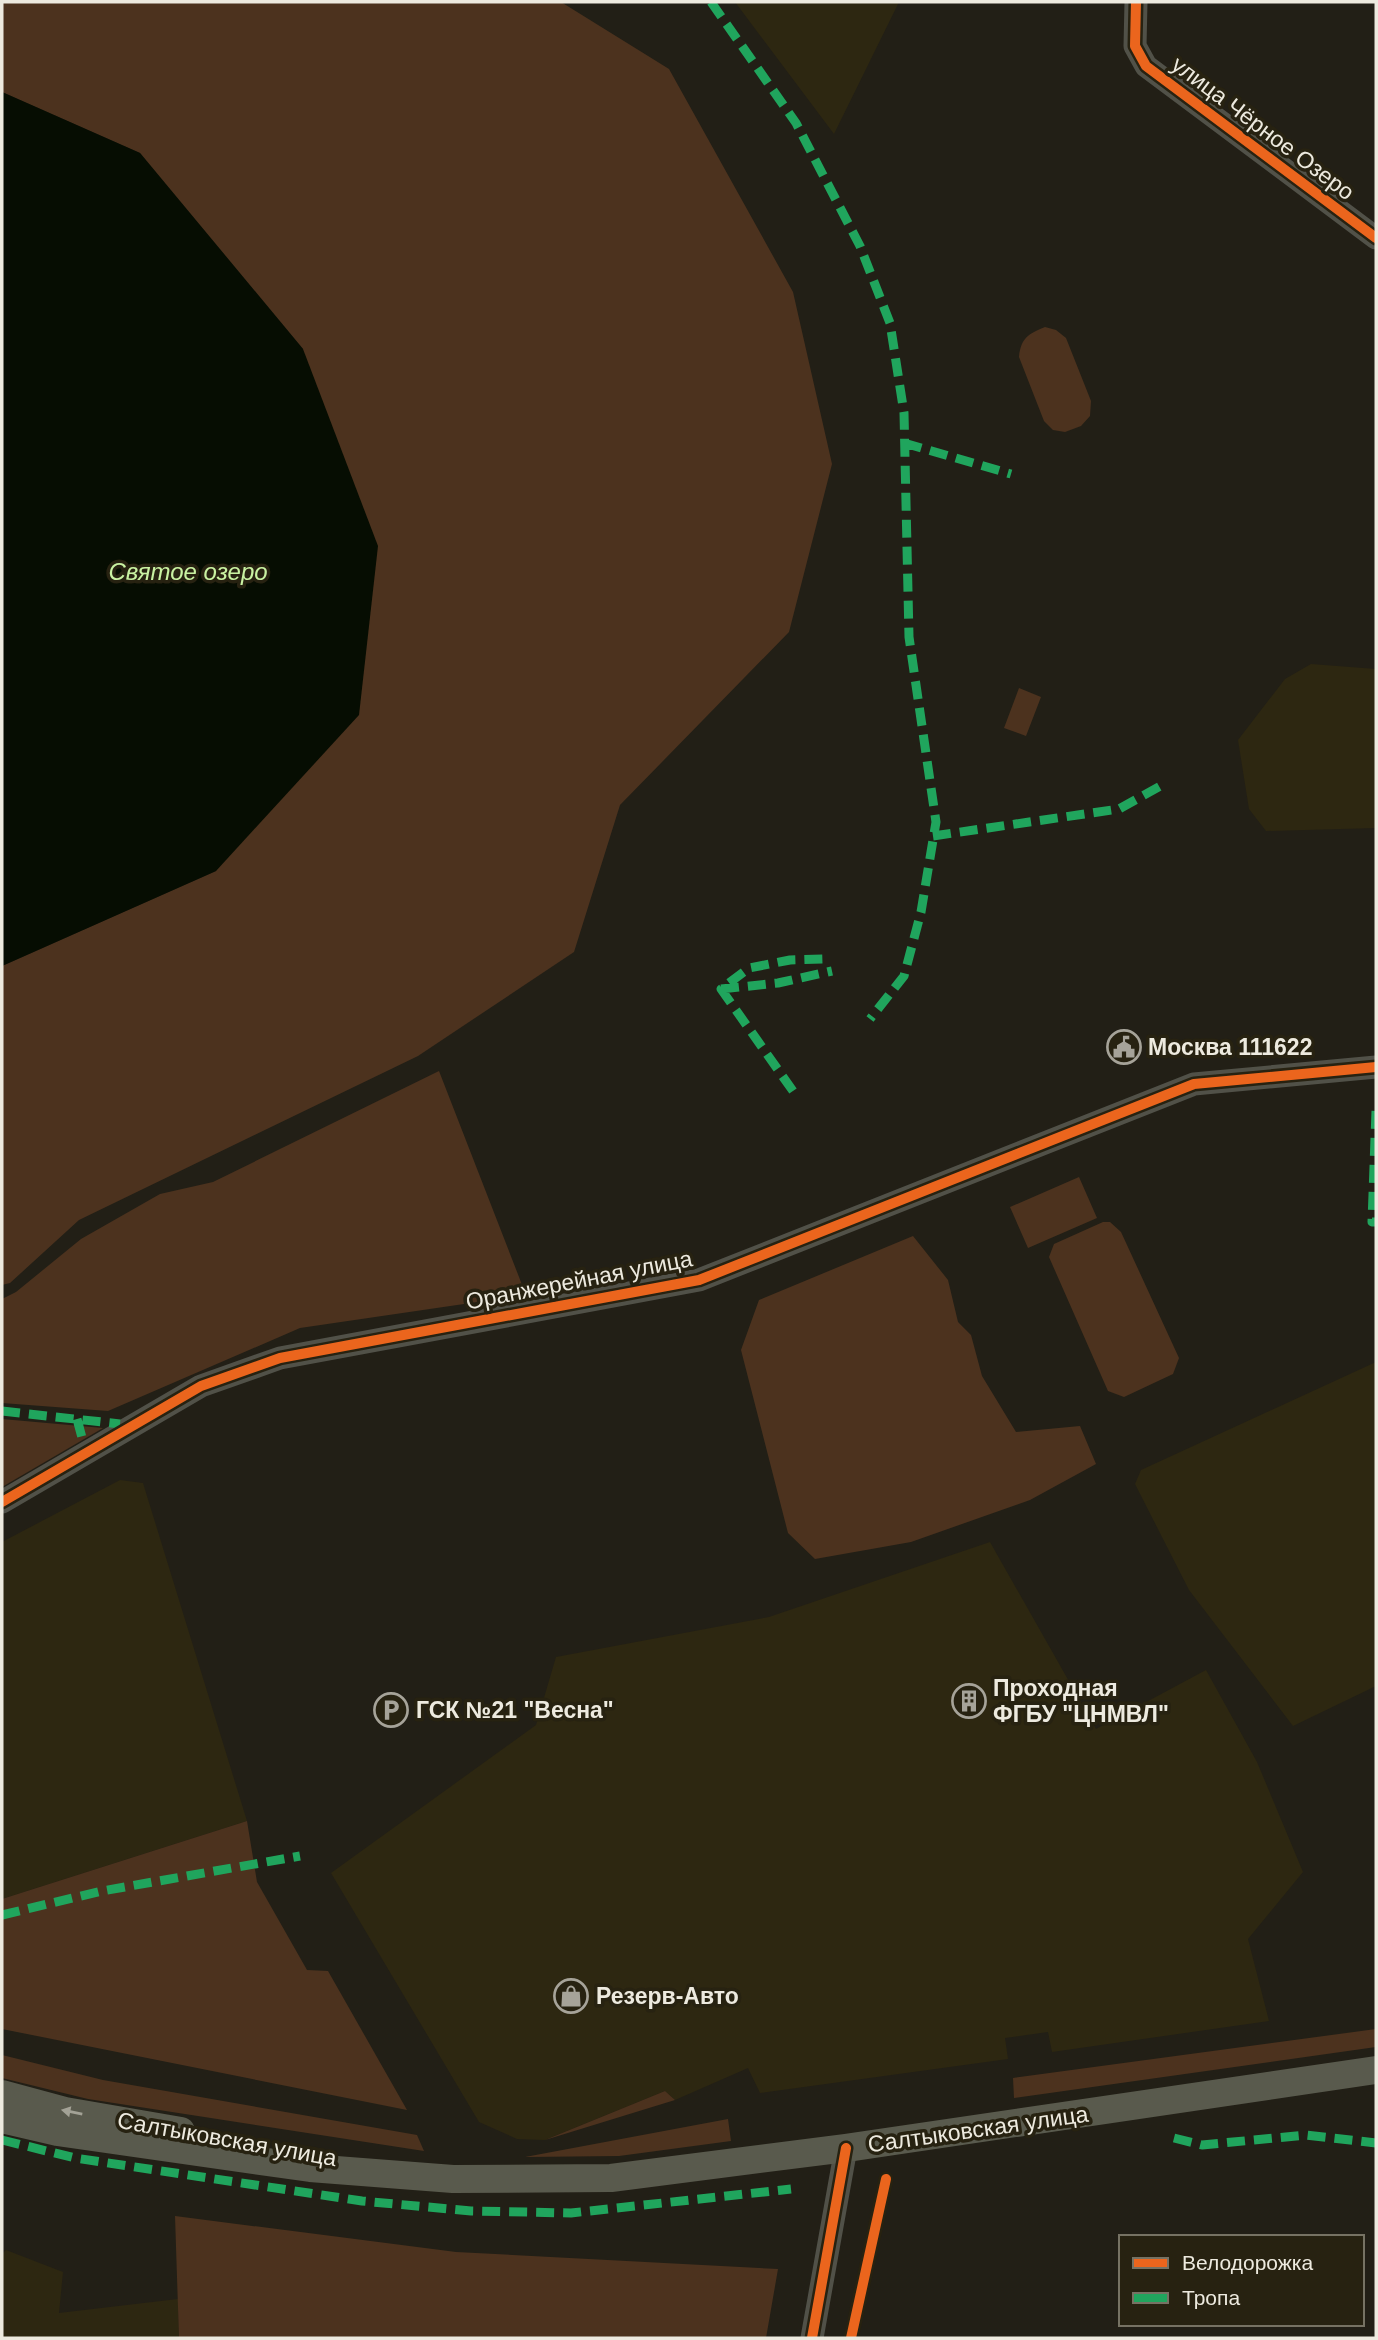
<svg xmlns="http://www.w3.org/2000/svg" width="1378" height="2340" viewBox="0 0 1378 2340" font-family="Arial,sans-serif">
<rect width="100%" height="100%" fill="#221f16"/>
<path fill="#2d2711" d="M 735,2 L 899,2 L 834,134 Z
M 1311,664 L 1376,669 L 1376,828 L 1266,831 L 1249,809 L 1238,740 L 1285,679 Z
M 1376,1362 L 1376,1686 L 1293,1726 L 1189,1590 L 1135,1484 L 1141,1470 Z
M 120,1480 L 143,1483 L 247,1821 L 2,1899 L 2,1542 Z
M 990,1542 L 1096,1729 L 1206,1670 L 1257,1762 L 1303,1872 L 1248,1939 L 1269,2021 L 1052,2052 L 1048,2032 L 1005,2038 L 1008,2059 L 760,2093 L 748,2068 L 675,2100 L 665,2091 L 545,2140 L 517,2139 L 479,2122 L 331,1873 L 536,1725 L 556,1657 L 769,1617 Z
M 6,2250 L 63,2272 L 59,2313 L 178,2299 L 179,2338 L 2,2338 L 2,2254 Z"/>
<path fill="#4c321e" d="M 2,2 L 561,2 L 669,69 L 793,292 L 832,464 L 789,632 L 620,805 L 574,952 L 418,1056 L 79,1220 L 10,1283 L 2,1285 L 2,966 L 216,871 L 303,349 L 140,153 L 2,92 Z
M 1045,327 L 1056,330 L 1066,338 L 1091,401 L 1090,416 L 1081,426 L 1065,432 L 1053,430 L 1044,421 L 1019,357 C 1021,338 1028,334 1045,327 Z
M 1019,688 L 1041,697 L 1026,736 L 1004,728 Z
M 439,1071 L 526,1295 L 300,1328 L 108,1411 L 2,1403 L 2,1299 L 16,1292 L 81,1239 L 160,1194 L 213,1182 Z
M 1079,1177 L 1097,1218 L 1028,1248 L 1010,1207 Z
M 1103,1222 L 1110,1222 L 1121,1232 L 1179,1358 L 1173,1374 L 1124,1397 L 1108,1391 L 1049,1257 L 1054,1244 Z
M 913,1236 L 948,1280 L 958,1322 L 971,1335 L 982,1376 L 1016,1432 L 1080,1426 L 1096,1464 L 1030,1500 L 911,1542 L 815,1559 L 788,1533 L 741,1350 L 759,1300 Z
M 2,1419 L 103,1428 L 2,1487 Z
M 247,1821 L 257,1882 L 307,1970 L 328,1971 L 407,2110 L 2,2029 L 2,1899 Z
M 1376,2029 L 1376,2047 L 1014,2098 L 1013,2078 Z
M 2,2055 L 103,2080 L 417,2135 L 424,2151 L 88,2099 L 2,2078 Z
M 665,2091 L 675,2100 L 545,2140 Z
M 728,2119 L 731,2141 L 619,2156 L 525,2157 Z
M 175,2216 L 456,2252 L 778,2269 L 766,2338 L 179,2338 Z"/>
<path fill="#060d02" d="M 2,92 L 140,153 L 303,349 L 378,546 L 359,715 L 216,871 L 2,966 Z"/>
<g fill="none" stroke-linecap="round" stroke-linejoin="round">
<path stroke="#515148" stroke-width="23" d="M 1136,2 L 1135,46 L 1146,66 L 1376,238
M 2,1502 L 201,1386 L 280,1358 L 699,1280 L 1194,1084 L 1376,1067
M 812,2338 L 846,2148"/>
<path stroke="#595a4d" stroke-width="28" d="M 2,2094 L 65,2111 L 181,2131
M 2,2119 L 57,2132 L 310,2168 L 453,2179 L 611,2178 L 846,2148 L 1376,2070"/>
<path stroke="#20a55d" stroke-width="9" stroke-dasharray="18 9" stroke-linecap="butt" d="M 711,2 L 796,123 L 860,246 L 890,323 L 904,413 L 909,637 L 936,822 L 921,912 L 904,976 L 870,1019
M 904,443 L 1011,474
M 933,836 L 1119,809 L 1164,784
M 721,989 L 778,983 L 832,971
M 793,1091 L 721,989 L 749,968 L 790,960 L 823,959
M 1376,1111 L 1372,1222 L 1376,1222
M 2,1411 L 120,1424
M 77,1419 L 84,1445
M 2,1915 L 102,1891 L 300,1856
M 1174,2138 L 1202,2145 L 1306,2135 L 1376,2143
M 2,2140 L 75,2158 L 362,2201 L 471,2211 L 571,2213 L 791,2189"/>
<g stroke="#272211" stroke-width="15">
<path id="cycleway" d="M 1136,2 L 1135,46 L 1146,66 L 1376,238
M 2,1502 L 201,1386 L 280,1358 L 699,1280 L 1194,1084 L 1376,1067
M 812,2338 L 846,2148
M 851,2338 L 886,2179"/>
</g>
<use href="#cycleway" stroke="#eb651d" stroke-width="10"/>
</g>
<defs><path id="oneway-solid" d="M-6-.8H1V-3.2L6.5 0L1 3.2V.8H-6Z" transform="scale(1.75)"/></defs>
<use fill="#a3a296" href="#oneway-solid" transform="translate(72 2112) rotate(-169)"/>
<defs>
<g id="civic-ring" transform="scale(1.75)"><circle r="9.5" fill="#272211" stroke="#a6a399" stroke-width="1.5"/><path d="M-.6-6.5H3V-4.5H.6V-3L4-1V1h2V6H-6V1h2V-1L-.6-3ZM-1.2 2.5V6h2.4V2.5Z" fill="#a6a399"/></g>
<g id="building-ring" transform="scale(1.75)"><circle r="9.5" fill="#272211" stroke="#a6a399" stroke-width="1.5"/><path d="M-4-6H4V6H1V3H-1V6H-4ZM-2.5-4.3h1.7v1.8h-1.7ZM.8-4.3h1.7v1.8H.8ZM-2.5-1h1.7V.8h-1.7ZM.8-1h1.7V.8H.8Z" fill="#a6a399"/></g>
<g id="parking-ring" transform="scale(1.75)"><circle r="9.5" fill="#272211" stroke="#a6a399" stroke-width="1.5"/><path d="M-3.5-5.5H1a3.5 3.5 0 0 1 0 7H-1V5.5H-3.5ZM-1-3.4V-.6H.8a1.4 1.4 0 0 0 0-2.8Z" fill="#a6a399"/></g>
<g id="shop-ring" transform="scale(1.75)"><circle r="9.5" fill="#272211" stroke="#a6a399" stroke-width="1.5"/><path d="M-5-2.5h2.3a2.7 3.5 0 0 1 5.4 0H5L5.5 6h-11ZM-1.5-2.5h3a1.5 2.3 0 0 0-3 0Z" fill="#a6a399"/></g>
</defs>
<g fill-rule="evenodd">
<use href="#civic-ring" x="1124" y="1047"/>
<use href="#building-ring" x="969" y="1701"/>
<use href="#parking-ring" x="391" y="1710"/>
<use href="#shop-ring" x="571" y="1996"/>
</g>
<g text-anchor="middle" stroke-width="7" stroke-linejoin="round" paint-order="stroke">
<g font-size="23" fill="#edeadf" stroke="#272211">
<text transform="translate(1263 128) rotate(37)" y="8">улица Чёрное Озеро</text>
<text transform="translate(579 1280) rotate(-11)" y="8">Оранжерейная улица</text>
<text transform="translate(978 2129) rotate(-8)" y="8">Салтыковская улица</text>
<text transform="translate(227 2139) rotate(10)" y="8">Салтыковская улица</text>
</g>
<g font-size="23" font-weight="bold" fill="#edeadf" stroke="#272211" text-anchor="start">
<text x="1148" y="1055">Москва 111622</text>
<text x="993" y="1696">Проходная<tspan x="993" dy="26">ФГБУ "ЦНМВЛ"</tspan></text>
<text x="416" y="1718">ГСК №21 "Весна"</text>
<text x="596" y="2004">Резерв-Авто</text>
</g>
<g font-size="24" font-style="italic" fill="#c9f2a2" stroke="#272211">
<text x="188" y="580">Святое озеро</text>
</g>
</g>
<rect width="1378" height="2340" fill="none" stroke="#edeadf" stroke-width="7"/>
<rect x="1119" y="2235" width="245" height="91" fill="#272211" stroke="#767263" stroke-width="2"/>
<rect x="1133" y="2258" width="35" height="10" fill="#eb651d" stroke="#767263" stroke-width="2"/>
<text x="1182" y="2270" font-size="21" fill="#edeadf">Велодорожка</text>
<rect x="1133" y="2293" width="35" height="10" fill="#20a55d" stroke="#767263" stroke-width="2"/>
<text x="1182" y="2305" font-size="21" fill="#edeadf">Тропа</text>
</svg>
